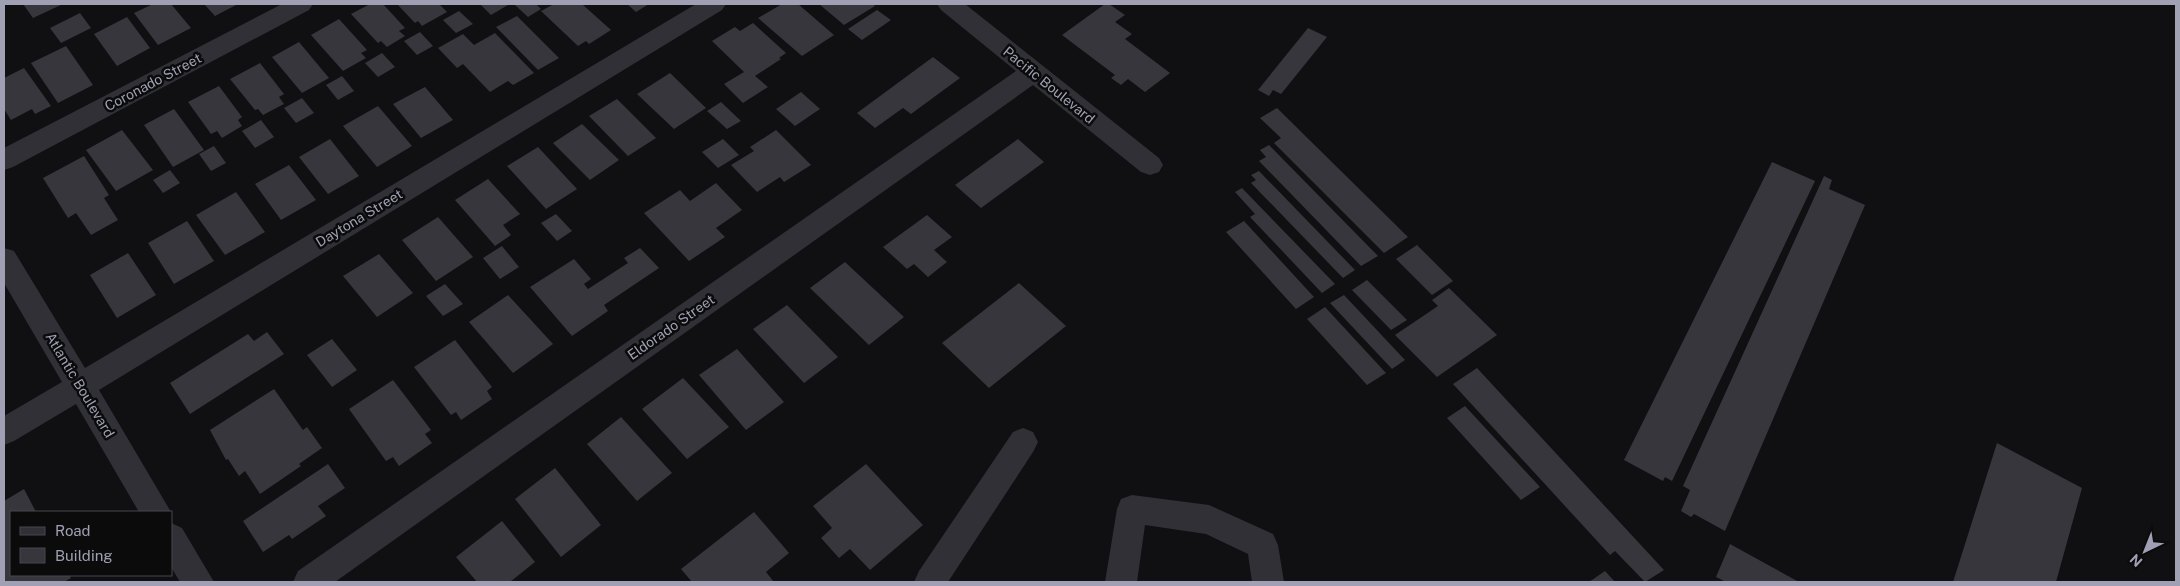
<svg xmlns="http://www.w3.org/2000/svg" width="2180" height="586" viewBox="0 0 2180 586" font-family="'Public Sans',sans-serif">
<rect width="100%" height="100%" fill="#100f11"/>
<path fill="#37363c" d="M 23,4 L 63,4 L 33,18 Z
M 153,4 L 171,4 L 191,28 L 158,45 L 134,13 Z
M 204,4 L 238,4 L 215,16 Z
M 370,4 L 383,4 L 405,28 L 399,31 L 405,36 L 387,47 L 381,41 L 378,43 L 351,14 Z
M 397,4 L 439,4 L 447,12 L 422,26 L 418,21 L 415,23 Z
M 480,4 L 507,4 L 508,5 L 491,15 Z
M 517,4 L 536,4 L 541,9 L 528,17 L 515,5 Z
M 554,4 L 582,4 L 611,30 L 589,44 L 586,41 L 578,46 L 541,11 Z
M 627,4 L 649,4 L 636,12 Z
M 782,4 L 798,4 L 834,35 L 802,56 L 758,18 Z
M 819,4 L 873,4 L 875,6 L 844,25 Z
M 1105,4 L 1109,4 L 1125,15 L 1115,22 L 1132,34 L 1125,39 L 1170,73 L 1145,92 L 1128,79 L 1121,85 L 1111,78 L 1115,75 L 1062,35 Z
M 877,10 L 891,20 L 862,40 L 848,29 Z
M 459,11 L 473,24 L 456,33 L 443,20 Z
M 80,13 L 91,28 L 61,43 L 50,28 Z
M 517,16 L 559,58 L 538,70 L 496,27 Z
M 127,17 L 150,48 L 117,66 L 94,34 Z
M 339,19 L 367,50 L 361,53 L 366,58 L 343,71 L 311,35 Z
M 753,23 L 786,53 L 779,58 L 781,59 L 755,76 L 768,87 L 743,103 L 724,84 L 744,72 L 712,41 L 735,27 L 740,31 Z
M 1308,28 L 1327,37 L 1281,94 L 1273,90 L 1269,96 L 1258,90 Z
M 420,32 L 433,46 L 417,55 L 404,41 Z
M 495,33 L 534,73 L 513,85 L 508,81 L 490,92 L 463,64 L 457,68 L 438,48 L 463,34 L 474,45 Z
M 299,42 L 329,78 L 302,93 L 272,57 Z
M 66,46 L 93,85 L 58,103 L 31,63 Z
M 382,53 L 395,67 L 378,77 L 365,63 Z
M 933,57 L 960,78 L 911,114 L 903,108 L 875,128 L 857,113 Z
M 260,63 L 284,94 L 279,97 L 284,104 L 263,115 L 258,109 L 255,110 L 230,79 Z
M 24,68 L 51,106 L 35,114 L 32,109 L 11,120 L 4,109 L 4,78 Z
M 670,73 L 706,108 L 674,129 L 637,94 Z
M 342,76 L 354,91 L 338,100 L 326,85 Z
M 219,86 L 242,117 L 238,120 L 242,126 L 222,138 L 217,131 L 211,134 L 188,102 Z
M 425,87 L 453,120 L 421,138 L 393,104 Z
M 801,92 L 820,109 L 795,126 L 776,109 Z
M 302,98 L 314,113 L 296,123 L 284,108 Z
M 617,99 L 656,138 L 628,156 L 589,116 Z
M 721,102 L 741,121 L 727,129 L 707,111 Z
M 378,106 L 412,146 L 377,167 L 343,126 Z
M 1277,108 L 1408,237 L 1384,253 L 1274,143 L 1281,138 L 1260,118 Z
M 174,109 L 204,150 L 173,167 L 144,125 Z
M 261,120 L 274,137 L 255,148 L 242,131 Z
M 582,124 L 619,160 L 590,180 L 553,143 Z
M 122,130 L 153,170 L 116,191 L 86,150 Z
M 776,130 L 811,165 L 784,182 L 780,177 L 757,192 L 731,165 L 754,151 L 750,147 Z
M 330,139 L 359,176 L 328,194 L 299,157 Z
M 723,139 L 739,155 L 718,168 L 702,152 Z
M 1018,139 L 1044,162 L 981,208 L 955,185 Z
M 1269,145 L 1378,256 L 1361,266 L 1259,161 L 1266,157 L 1260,150 Z
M 214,146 L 226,163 L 211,171 L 199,154 Z
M 538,147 L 577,189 L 546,209 L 507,166 Z
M 84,156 L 109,195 L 104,198 L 118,220 L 91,235 L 76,213 L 68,218 L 43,178 Z
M 1772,162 L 1815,181 L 1672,481 L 1665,477 L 1663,481 L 1624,460 Z
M 289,165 L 316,200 L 281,220 L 255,184 Z
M 170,170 L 180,183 L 163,193 L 153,180 Z
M 1259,171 L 1355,270 L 1343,278 L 1251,183 L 1256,180 L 1251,175 Z
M 1824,176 L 1832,180 L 1829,189 L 1865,205 L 1725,531 L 1694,514 L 1691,517 L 1681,511 L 1690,490 L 1683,486 Z
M 488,179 L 520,214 L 503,225 L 511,235 L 495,246 L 455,200 Z
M 716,183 L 742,210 L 716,228 L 725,237 L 689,261 L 644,213 L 680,190 L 690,201 Z
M 1242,188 L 1335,284 L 1322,293 L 1250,217 L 1255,214 L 1235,192 Z
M 236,192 L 265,232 L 225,255 L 196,215 Z
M 556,214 L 572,231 L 557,241 L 541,223 Z
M 927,215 L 952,237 L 934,250 L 947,262 L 928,277 L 914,264 L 907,269 L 883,247 Z
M 438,217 L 473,257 L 436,281 L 402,240 Z
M 187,221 L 214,261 L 174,284 L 148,243 Z
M 1244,221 L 1314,297 L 1296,309 L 1226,232 Z
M 1417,245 L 1453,281 L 1432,295 L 1396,259 Z
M 502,246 L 519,267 L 500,279 L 483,258 Z
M 640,248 L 659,268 L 604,305 L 608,311 L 572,336 L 530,287 L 574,259 L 591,279 L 584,284 L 588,289 L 628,263 L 624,258 Z
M 128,253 L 156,295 L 117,318 L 90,275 Z
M 379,254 L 413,293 L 377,317 L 343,276 Z
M 845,262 L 904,317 L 869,345 L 810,288 Z
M 1367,280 L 1407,320 L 1391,330 L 1352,290 Z
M 1019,283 L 1066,326 L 989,388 L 942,343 Z
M 445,284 L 463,304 L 443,316 L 426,296 Z
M 1449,288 L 1497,335 L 1437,377 L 1395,335 L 1438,306 L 1432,300 Z
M 508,295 L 553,344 L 513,373 L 469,322 Z
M 1344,295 L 1405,360 L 1392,369 L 1330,303 Z
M 787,305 L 838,357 L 804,383 L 753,329 Z
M 1325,307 L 1386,373 L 1367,385 L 1307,319 Z
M 267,332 L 284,354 L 190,414 L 170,383 L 248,334 L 254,341 Z
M 332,339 L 357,370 L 332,387 L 307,355 Z
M 455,340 L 492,387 L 487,391 L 492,399 L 461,420 L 456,412 L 451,415 L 414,367 Z
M 737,349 L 784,402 L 746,430 L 699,375 Z
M 1477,368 L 1664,570 L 1645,582 L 1615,551 L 1610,555 L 1453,384 Z
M 683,378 L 729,427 L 687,459 L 642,409 Z
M 393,380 L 431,430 L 425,434 L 432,443 L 399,466 L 393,457 L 386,461 L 349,409 Z
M 274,389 L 303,430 L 307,427 L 322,448 L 299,464 L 301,466 L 260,494 L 245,471 L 239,476 L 228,459 L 226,460 L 210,430 Z
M 1465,406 L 1540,487 L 1521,500 L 1447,418 Z
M 621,417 L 672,473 L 637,501 L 587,444 Z
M 1997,443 L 2082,488 L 2056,582 L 1953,582 Z
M 328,464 L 345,488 L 318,506 L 326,516 L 292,539 L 289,535 L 263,552 L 243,521 Z
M 866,464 L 923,525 L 870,570 L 850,549 L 839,558 L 821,538 L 832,528 L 813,506 Z
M 555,468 L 601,525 L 561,557 L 515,499 Z
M 24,489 L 36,512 L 11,512 L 11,575 L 70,575 L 71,578 L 64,582 L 4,582 L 4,501 Z
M 754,512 L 789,553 L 766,572 L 774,582 L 692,582 L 681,569 Z
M 502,521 L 535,562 L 510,582 L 477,582 L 456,557 Z
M 1730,544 L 1799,582 L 1726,582 L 1716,577 Z
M 1605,571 L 1615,582 L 1589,582 Z"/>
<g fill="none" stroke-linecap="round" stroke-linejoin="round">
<path fill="#313036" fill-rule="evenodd" d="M 282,4 L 313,4 L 309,10 L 13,167 L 4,170 L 4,148 Z
M 696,4 L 726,4 L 722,10 L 99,390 L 171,512 L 139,512 L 76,404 L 14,441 L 4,445 L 4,416 L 62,382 L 4,283 L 4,248 L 14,251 L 85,368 Z
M 937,4 L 965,4 L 1159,158 L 1163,165 L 1159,172 L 1150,175 L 1141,172 L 1033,85 L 335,582 L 293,582 L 298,571 L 1016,71 L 941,10 Z
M 1023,428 L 1033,432 L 1038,442 L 1033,452 L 948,582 L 914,582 L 919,571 L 1013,432 Z
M 1132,495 L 1209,505 L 1273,534 L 1278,545 L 1284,582 L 1252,582 L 1248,554 L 1206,534 L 1145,525 L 1137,582 L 1105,582 L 1117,509 L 1121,499 Z
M 171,523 L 182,528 L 214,582 L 180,582 L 171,567 Z"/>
</g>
<g text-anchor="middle" stroke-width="5" stroke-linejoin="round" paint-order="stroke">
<g font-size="14" fill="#9fa0b3" stroke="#0b0b0c">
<text transform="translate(153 82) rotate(-28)" y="5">Coronado Street</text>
<text transform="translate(1049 85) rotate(39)" y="5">Pacific Boulevard</text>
<text transform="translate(359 218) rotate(-31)" y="5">Daytona Street</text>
<text transform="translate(671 327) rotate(-35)" y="5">Eldorado Street</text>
<text transform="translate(80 385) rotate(59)" y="5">Atlantic Boulevard</text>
</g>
</g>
<rect width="2180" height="586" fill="none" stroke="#9fa0b3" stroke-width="10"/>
<rect x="10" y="511" width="162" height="65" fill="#0b0b0c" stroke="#46474f"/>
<rect x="20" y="527" width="25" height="8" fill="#313036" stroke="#46474f"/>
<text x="55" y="536" font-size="15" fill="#9fa0b3">Road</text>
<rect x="20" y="548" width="25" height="15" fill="#37363c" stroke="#46474f"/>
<text x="55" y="561" font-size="15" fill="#9fa0b3">Building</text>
<g transform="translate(2145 551) rotate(223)" stroke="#0b0b0c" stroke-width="4" paint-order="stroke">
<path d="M0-4L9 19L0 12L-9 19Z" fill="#9fa0b3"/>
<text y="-8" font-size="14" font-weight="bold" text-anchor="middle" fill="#9fa0b3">N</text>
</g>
</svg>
